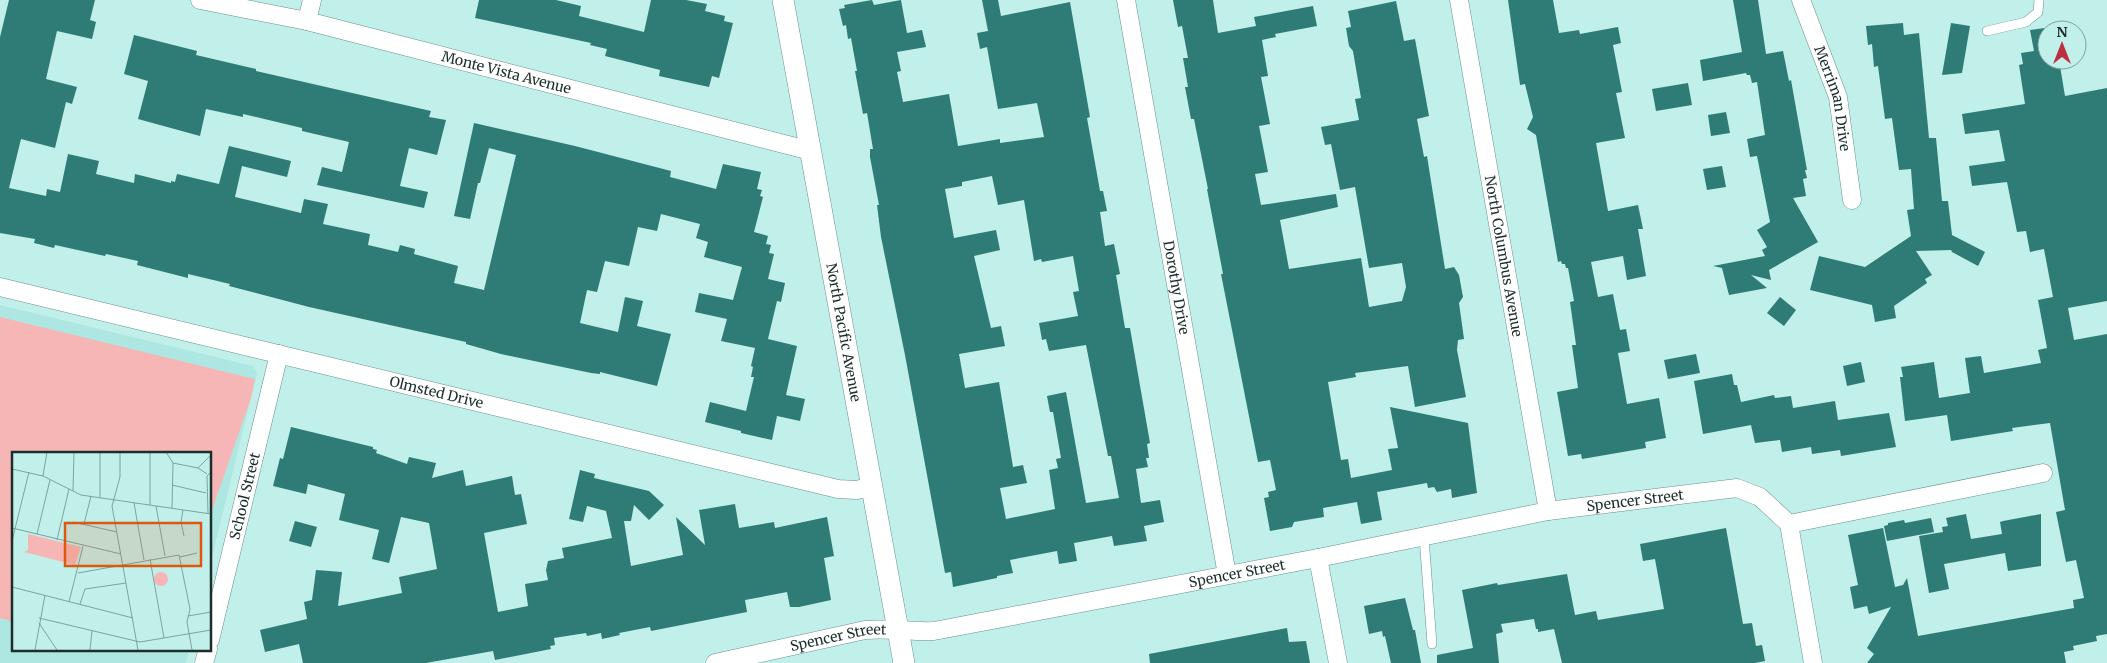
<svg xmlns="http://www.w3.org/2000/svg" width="2107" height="663" viewBox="0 0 2107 663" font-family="Merriweather,serif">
<rect width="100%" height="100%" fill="#c1efea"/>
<path fill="#aee7e1" d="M 0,305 L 253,366 L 257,373 L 210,565 L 210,453 L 14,453 L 14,649 L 190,649 L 186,663 L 0,663 Z"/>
<path fill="#f6b6b5" d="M 0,317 L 255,379 L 251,398 L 210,516 L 210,453 L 14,453 L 14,622 L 0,618 Z"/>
<path fill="#2f7b75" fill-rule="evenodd" d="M 9,0 L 95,0 L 90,20 L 96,22 L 92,39 L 57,31 L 46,79 L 77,87 L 72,104 L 66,102 L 55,148 L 21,139 L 9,188 L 46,196 L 47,189 L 60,192 L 68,154 L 99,161 L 96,174 L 134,183 L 135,174 L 171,183 L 171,181 L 175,182 L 177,174 L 219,184 L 229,146 L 291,161 L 287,177 L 242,166 L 235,197 L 301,213 L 304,199 L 328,204 L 323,224 L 370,234 L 368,245 L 398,252 L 400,245 L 415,249 L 414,254 L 458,266 L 454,283 L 484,290 L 516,155 L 489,148 L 480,183 L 478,183 L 470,219 L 454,216 L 474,123 L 575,146 L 671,171 L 670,177 L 716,189 L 723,164 L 761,172 L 757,189 L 762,190 L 760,196 L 763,197 L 754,232 L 768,236 L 766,244 L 771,245 L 769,253 L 774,254 L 768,279 L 785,283 L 781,302 L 777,301 L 768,339 L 797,346 L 786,395 L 805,399 L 800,421 L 777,416 L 772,440 L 741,433 L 741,431 L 705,422 L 710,402 L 746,411 L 754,377 L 751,377 L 753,367 L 751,366 L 755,348 L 721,341 L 727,319 L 695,312 L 699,293 L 733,300 L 742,267 L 704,257 L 708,242 L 696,238 L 700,224 L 661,214 L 657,231 L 638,227 L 629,266 L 605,261 L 597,292 L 587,290 L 580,323 L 618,332 L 625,297 L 643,301 L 637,326 L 671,334 L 657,386 L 600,372 L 600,374 L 591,373 L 501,354 L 466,344 L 466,342 L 309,307 L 229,286 L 230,284 L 188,274 L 188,278 L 137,265 L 138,261 L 106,254 L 105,256 L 55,245 L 54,248 L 34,243 L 35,239 L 0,233 L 0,37 Z
M 479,0 L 556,0 L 581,6 L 579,16 L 644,32 L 651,0 L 686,0 L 707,4 L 705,11 L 725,16 L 724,21 L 733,23 L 719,78 L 712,76 L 709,87 L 659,76 L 660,70 L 605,56 L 607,49 L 590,45 L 591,43 L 475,18 Z
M 872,0 L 874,5 L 901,0 L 907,33 L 922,30 L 926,47 L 897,52 L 901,71 L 897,72 L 903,102 L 949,94 L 958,146 L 1000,139 L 1000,143 L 1044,137 L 1037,103 L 998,109 L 987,47 L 980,49 L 977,33 L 988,31 L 982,0 L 998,0 L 1001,16 L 1070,2 L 1090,117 L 1087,118 L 1100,191 L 1103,191 L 1107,211 L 1100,212 L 1105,246 L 1114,244 L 1120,274 L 1116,275 L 1125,328 L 1130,328 L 1150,443 L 1147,444 L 1149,458 L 1146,458 L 1148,467 L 1136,469 L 1141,503 L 1160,500 L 1164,522 L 1144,526 L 1147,541 L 1114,546 L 1112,536 L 1074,543 L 1077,561 L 1059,564 L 1057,551 L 1010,560 L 1013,573 L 997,576 L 997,578 L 953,587 L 951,572 L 945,573 L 905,355 L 881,237 L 877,205 L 879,205 L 870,157 L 870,149 L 873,149 L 867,113 L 863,114 L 855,71 L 857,71 L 851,38 L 848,39 L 846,25 L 843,26 L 839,9 L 845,8 L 844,5 ZM 992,176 L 998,205 L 1024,200 L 1034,261 L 1041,259 L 1042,262 L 1073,256 L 1079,291 L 1073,292 L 1078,316 L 1039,323 L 1042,340 L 1046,339 L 1049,351 L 1086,345 L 1108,456 L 1111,456 L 1119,498 L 1086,503 L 1066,392 L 1047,396 L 1050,412 L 1053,412 L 1061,458 L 1056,459 L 1058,468 L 1049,470 L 1055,509 L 1006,519 L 1000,488 L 1027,483 L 1023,465 L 1013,467 L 999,382 L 965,388 L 959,354 L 1005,346 L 1001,326 L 991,328 L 974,256 L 1000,250 L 996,230 L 954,238 L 945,189 L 962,186 L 962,182 Z
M 1173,0 L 1213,0 L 1218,33 L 1256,26 L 1254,17 L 1313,6 L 1317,26 L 1275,34 L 1276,37 L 1262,40 L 1268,76 L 1261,77 L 1270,124 L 1259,126 L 1268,172 L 1255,174 L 1261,205 L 1336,194 L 1338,207 L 1280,220 L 1289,269 L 1361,258 L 1369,307 L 1402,301 L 1406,287 L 1402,263 L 1369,268 L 1355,187 L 1340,190 L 1331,144 L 1325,145 L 1321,127 L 1359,120 L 1355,99 L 1361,98 L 1353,51 L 1349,46 L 1346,28 L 1351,27 L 1348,11 L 1396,1 L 1404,41 L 1415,39 L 1429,116 L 1417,119 L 1424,157 L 1427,156 L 1445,269 L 1454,267 L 1459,275 L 1463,297 L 1459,303 L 1464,339 L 1458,340 L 1457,350 L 1466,397 L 1415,407 L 1408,366 L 1355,373 L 1356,377 L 1328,382 L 1341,460 L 1348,459 L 1351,478 L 1392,470 L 1388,449 L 1398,448 L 1390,407 L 1468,423 L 1477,493 L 1452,498 L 1451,489 L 1437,492 L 1434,487 L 1428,488 L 1427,483 L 1377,492 L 1382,520 L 1361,524 L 1357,502 L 1323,508 L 1324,517 L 1294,522 L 1292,527 L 1270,531 L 1264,498 L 1269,497 L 1268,492 L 1276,490 L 1270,460 L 1258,462 L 1221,274 L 1223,274 L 1207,189 L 1208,189 L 1194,119 L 1191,119 L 1185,87 L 1188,87 L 1183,58 L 1188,58 L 1182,26 L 1178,27 Z
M 1508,0 L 1553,0 L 1559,33 L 1579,30 L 1580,34 L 1618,27 L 1621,43 L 1613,45 L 1622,92 L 1616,93 L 1625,138 L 1596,143 L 1608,211 L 1638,205 L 1643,229 L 1638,229 L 1646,276 L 1627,280 L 1623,256 L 1591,262 L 1598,297 L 1613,294 L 1620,330 L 1626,329 L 1630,351 L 1618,353 L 1627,404 L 1659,398 L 1666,438 L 1645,442 L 1646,448 L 1582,459 L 1581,454 L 1568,456 L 1557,392 L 1578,388 L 1572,345 L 1576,345 L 1570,302 L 1574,301 L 1568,268 L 1566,268 L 1565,264 L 1562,264 L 1561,261 L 1558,262 L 1536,135 L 1527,129 L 1533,117 L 1525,84 L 1520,85 Z
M 1733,0 L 1758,0 L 1766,54 L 1783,51 L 1789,81 L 1791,80 L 1807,170 L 1805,170 L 1807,178 L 1803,179 L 1806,196 L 1793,198 L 1818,242 L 1769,270 L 1771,280 L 1751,275 L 1767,288 L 1729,295 L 1722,268 L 1713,266 L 1765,256 L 1762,250 L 1767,247 L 1757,230 L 1770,222 L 1757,156 L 1750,157 L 1747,139 L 1765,135 L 1757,82 L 1752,83 L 1750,75 L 1747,75 L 1746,73 L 1703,81 L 1700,60 L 1742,52 Z
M 1903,23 L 1904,35 L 1919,33 L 1929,138 L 1936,138 L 1942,201 L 1948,201 L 1952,235 L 1985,252 L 1978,266 L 1952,252 L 1951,250 L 1916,251 L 1932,275 L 1925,279 L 1927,283 L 1894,306 L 1896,318 L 1875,322 L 1872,305 L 1810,290 L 1819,256 L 1865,267 L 1911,236 L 1907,210 L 1914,209 L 1911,169 L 1899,170 L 1892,118 L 1885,119 L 1878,66 L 1874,67 L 1872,44 L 1868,45 L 1866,26 Z
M 1951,23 L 1970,26 L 1962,73 L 1942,75 Z
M 2052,27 L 2053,30 L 2047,30 L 2047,60 L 2059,60 L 2065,96 L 2107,88 L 2107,301 L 2068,308 L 2074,340 L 2107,334 L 2107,634 L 2096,636 L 2097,641 L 2073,646 L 2074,650 L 2064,652 L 2066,663 L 1867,663 L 1874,654 L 1867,648 L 1891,607 L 1869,614 L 1867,606 L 1854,609 L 1850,587 L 1858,585 L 1848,535 L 1883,528 L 1895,587 L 1903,585 L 1907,578 L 1918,636 L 2074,608 L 2073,600 L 2084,598 L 2076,560 L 2066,562 L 2056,512 L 2065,510 L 2050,423 L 2012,428 L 2013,431 L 1951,441 L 1947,415 L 1905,421 L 1900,377 L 1903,377 L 1901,367 L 1934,362 L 1939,398 L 1970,393 L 1965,358 L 1981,356 L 1984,373 L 2041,363 L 2038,350 L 2047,348 L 2038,300 L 2053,297 L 2044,249 L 2030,252 L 2026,231 L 2017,232 L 2007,182 L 1972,186 L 1969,166 L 2005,161 L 1999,130 L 1965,134 L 1962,114 L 2025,104 L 2019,65 L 2023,64 L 2021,53 L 2034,51 L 2030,30 Z
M 134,35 L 197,51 L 196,55 L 256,69 L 256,71 L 431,111 L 429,117 L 446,120 L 437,155 L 409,148 L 400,186 L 428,192 L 424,208 L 317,185 L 322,167 L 342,172 L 349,142 L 302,131 L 302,128 L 243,114 L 243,117 L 206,109 L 200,136 L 138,119 L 148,81 L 124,74 Z
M 1688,83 L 1692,105 L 1656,111 L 1652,89 Z
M 1726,112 L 1730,133 L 1711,136 L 1708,115 Z
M 1722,166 L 1726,187 L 1707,190 L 1703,169 Z
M 1780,297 L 1796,310 L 1784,326 L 1767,313 Z
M 1696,354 L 1700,373 L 1668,379 L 1664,360 Z
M 1861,362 L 1865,382 L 1847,386 L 1843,366 Z
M 1732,374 L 1734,385 L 1737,385 L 1741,402 L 1774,395 L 1775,398 L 1791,396 L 1793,408 L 1835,401 L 1838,420 L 1889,413 L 1896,447 L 1841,456 L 1840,450 L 1812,454 L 1811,447 L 1782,452 L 1780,440 L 1755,443 L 1751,425 L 1703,434 L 1694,381 Z
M 291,427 L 373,447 L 373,449 L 377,450 L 376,453 L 407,464 L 409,457 L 436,463 L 432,478 L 463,470 L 466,486 L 512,476 L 515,495 L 521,494 L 527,524 L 484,533 L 498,612 L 528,606 L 525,584 L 548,580 L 546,570 L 548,561 L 564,558 L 562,548 L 612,538 L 606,511 L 587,506 L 583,522 L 569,519 L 580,470 L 595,474 L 594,478 L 649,491 L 664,505 L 649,520 L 634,505 L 631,521 L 624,521 L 631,566 L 683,555 L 676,517 L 705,545 L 699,510 L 735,504 L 739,528 L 774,522 L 775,528 L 827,517 L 834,556 L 824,558 L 831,600 L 799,607 L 790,607 L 787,592 L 745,600 L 747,612 L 651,631 L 650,627 L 619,633 L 620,635 L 602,639 L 601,633 L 587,636 L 586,633 L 554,638 L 555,645 L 550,646 L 551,649 L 495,660 L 493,651 L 426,663 L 303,663 L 299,644 L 265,652 L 260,630 L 307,619 L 304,602 L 312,600 L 316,570 L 342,572 L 338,606 L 402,593 L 399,577 L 437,569 L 429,523 L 401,517 L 389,563 L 372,559 L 379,530 L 339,520 L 345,494 L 308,484 L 306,494 L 273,486 L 280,458 L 283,459 Z
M 1966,514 L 1971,539 L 2002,534 L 2000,522 L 2003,521 L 2041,514 L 2041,566 L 2008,571 L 2005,553 L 1944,564 L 1949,589 L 1929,593 L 1919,536 L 1943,532 L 1942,527 L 1948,526 L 1946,518 Z
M 1931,518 L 1934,532 L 1887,541 L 1884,526 L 1888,525 L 1888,523 L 1904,520 L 1905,523 Z
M 295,521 L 317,527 L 311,547 L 289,541 Z
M 1726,528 L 1743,624 L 1752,623 L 1756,646 L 1762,645 L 1765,661 L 1755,663 L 1562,663 L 1554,629 L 1538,632 L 1538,629 L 1536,629 L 1534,619 L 1501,624 L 1503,632 L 1496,634 L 1499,663 L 1437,663 L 1437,655 L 1473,648 L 1462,590 L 1497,583 L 1498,585 L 1567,574 L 1575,615 L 1596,611 L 1598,620 L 1664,609 L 1655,559 L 1643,561 L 1640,544 Z
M 1405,598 L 1413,630 L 1415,630 L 1421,663 L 1391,663 L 1385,636 L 1383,637 L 1382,631 L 1369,634 L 1364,606 Z
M 1287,628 L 1289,642 L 1306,641 L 1310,663 L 1150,663 L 1149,654 Z"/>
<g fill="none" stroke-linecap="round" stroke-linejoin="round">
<g stroke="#67928e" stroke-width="10">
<path id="service" d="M 1987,31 L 2026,22 L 2038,12 L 2039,0
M 1424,537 L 1432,644"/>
</g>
<g stroke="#67928e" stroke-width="19">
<g id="minor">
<path id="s1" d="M 200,0 L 307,21 L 811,151"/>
<path id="s2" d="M 1126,0 L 1227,575"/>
<path id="s3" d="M 1459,0 L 1548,511"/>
<path id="s4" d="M 1801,0 L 1838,97 L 1852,200"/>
<path d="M 307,21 L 312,0"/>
<path id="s5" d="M 0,287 L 838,489 L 857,490 L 872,486"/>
<path d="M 1789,524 L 2043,473"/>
<path d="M 1318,558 L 1338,663"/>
<path id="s6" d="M 210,640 L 279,354"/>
<path d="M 204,663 L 208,649"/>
<path id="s7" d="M 715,663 L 865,630 C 888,628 911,632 934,631 L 1318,558 L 1548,511 L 1737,488 L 1760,497 L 1789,524 L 1813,663"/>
</g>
</g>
<g stroke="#67928e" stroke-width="22">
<g id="tertiary">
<path id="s8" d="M 783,0 L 904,663"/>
</g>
</g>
<use href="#service" stroke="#fff" stroke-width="9"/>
<use href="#minor" stroke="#fff" stroke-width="18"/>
<use href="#tertiary" stroke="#fff" stroke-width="21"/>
</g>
<g text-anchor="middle" stroke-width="5" stroke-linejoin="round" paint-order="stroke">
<g font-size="14" fill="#1c2e2c" stroke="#c1efea">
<text dy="5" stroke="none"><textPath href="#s1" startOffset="315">Monte Vista Avenue</textPath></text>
<text dy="5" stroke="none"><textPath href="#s4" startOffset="104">Merriman Drive</textPath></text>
<text dy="5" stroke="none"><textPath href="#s3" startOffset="260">North Columbus Avenue</textPath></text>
<text dy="5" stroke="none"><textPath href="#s2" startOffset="292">Dorothy Drive</textPath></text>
<text dy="5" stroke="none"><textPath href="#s8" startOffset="338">North Pacific Avenue</textPath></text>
<text dy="5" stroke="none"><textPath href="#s5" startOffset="449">Olmsted Drive</textPath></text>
<text dy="5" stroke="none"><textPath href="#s6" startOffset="148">School Street</textPath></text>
<text dy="5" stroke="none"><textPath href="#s7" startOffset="936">Spencer Street</textPath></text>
<text dy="5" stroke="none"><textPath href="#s7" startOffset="531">Spencer Street</textPath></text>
<text dy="5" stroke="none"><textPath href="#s7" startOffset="126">Spencer Street</textPath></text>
</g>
</g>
<g transform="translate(12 452)">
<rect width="199" height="199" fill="#c1efea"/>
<path d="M 16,82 L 69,95 L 63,113 L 12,100 L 16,98 ZM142 127a7 7 0 1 1 14 0a7 7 0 1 1-14 0Z" fill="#f6b6b5"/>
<path fill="none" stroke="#7fa29e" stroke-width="1" d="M 88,0 L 88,46M 108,0 L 108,25 L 100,54 L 126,198M 138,0 L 138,53M 154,0 L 161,11 L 186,16 L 195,22M 186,16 L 199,3M 0,17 L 31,24 L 69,43 L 199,62M 31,24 L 35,0M 160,33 L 194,41M 61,39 L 62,0M 122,51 L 132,108M 144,54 L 153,104M 160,56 L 161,11M 171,58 L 169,70 L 172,84M 196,61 L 195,24 L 199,20M 61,70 L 105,80M 72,72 L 79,44M 0,76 L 109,102M 25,82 L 38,28M 45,88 L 57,37M 0,89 L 17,20M 168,105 L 185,101M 138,107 L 152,186M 66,121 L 167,103 L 178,157 L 175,170 L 180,198M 0,135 L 121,166M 57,150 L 71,94M 68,152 L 73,137 L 114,131M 176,164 L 199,160M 27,166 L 128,190 L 199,178M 27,171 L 45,198M 23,198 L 33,143M 78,198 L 80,179"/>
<path fill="#de570e" fill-opacity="0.15" stroke="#de570e" stroke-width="2.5" d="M 53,71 L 189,71 L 189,114 L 53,114 Z"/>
<rect width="199" height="199" fill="none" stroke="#1c2e2c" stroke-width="2.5"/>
</g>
<g transform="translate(2062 45)"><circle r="24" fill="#c1efea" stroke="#7fa29e"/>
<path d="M0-4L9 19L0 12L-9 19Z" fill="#bf2e40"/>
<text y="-8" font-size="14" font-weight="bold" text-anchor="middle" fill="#1c2e2c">N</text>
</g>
</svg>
